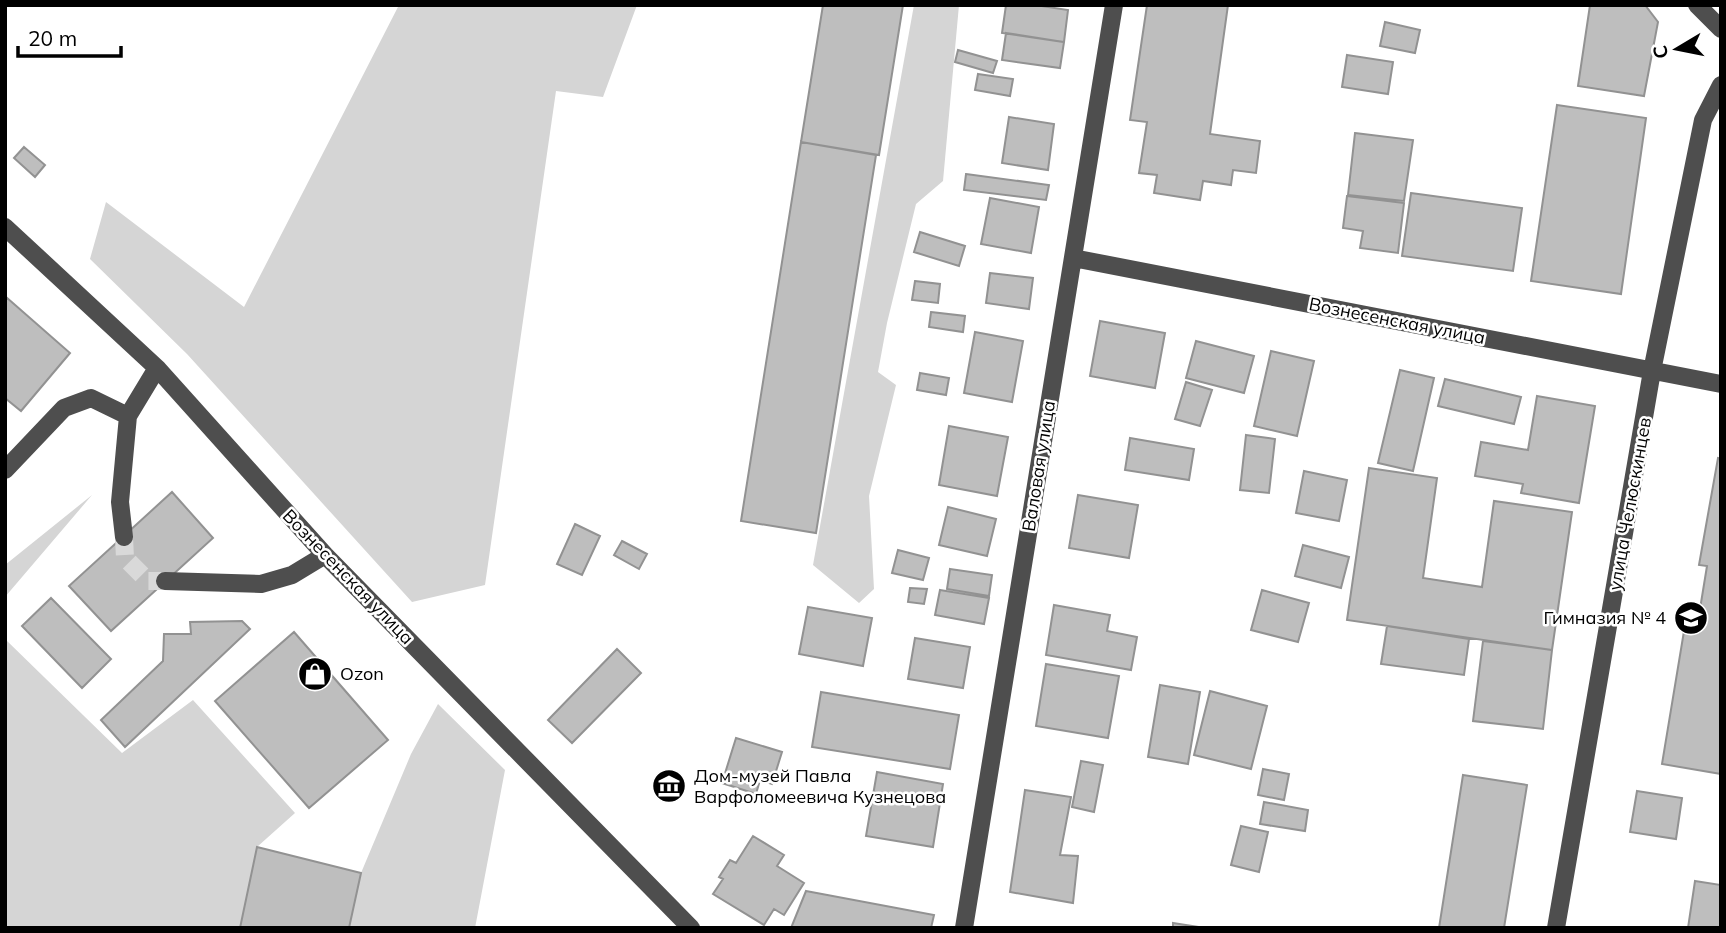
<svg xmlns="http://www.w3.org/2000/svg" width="1726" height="933" viewBox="0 0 1726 933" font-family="Mulish,sans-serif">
<rect width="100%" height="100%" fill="#fff"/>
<path fill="#d5d5d5" d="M 399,5 L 637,5 L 603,97 L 556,91 L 485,585 L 412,602 L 187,354 L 90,259 L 106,202 L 244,307 Z
M 914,5 L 959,5 L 943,181 L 916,204 L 887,323 L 878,372 L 896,385 L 869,496 L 874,589 L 859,603 L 813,565 Z
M 92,495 L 5,597 L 5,565 Z
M 5,639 L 122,753 L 193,700 L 295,813 L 257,847 L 240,928 L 5,928 Z
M 438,704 L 505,770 L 475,928 L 349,928 L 361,873 L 411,754 Z"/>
<path fill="#bebebe" stroke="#929292" stroke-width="2" d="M 823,5 L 903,5 L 879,155 L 801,142 Z
M 1006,5 L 1035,5 L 1068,10 L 1064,42 L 1002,33 Z
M 1147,5 L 1228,5 L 1210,134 L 1260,141 L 1256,173 L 1233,170 L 1231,185 L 1203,181 L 1200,200 L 1154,193 L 1157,175 L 1139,173 L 1147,122 L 1130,120 Z
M 1590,5 L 1645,5 L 1658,22 L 1644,96 L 1578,86 Z
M 1385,22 L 1420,30 L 1415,53 L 1380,46 Z
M 1006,33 L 1064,42 L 1060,68 L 1002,60 Z
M 958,50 L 997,61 L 993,73 L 955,62 Z
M 1347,55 L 1393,62 L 1388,94 L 1342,87 Z
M 978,74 L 1013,79 L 1010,96 L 975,90 Z
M 1557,105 L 1646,118 L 1621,294 L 1531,281 Z
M 1009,117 L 1054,124 L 1048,170 L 1002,163 Z
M 1355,133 L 1413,140 L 1404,201 L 1348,195 Z
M 801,142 L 876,155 L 816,533 L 741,521 Z
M 24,147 L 45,165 L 35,177 L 14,158 Z
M 966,174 L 1049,185 L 1046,200 L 964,190 Z
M 1411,193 L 1522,208 L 1513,271 L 1402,256 Z
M 1347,196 L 1404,203 L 1398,253 L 1360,248 L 1363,231 L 1343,228 Z
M 990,198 L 1039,207 L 1031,253 L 981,244 Z
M 920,232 L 965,246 L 959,266 L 914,252 Z
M 990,273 L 1033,278 L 1029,309 L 986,303 Z
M 915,281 L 940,284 L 938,303 L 912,300 Z
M 6,297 L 70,353 L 21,411 L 5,398 Z
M 931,312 L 965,316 L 963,332 L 929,327 Z
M 1100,321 L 1165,333 L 1155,388 L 1090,376 Z
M 975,332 L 1023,341 L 1012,402 L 964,393 Z
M 1196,341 L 1254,356 L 1244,393 L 1186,378 Z
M 1271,351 L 1314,361 L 1297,436 L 1254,426 Z
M 1400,370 L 1434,378 L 1413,471 L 1378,463 Z
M 920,373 L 949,378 L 946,395 L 917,390 Z
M 1445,379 L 1521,397 L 1514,424 L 1438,406 Z
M 1186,382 L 1212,390 L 1200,426 L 1175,419 Z
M 1537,396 L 1595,406 L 1579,503 L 1521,493 L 1523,484 L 1475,476 L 1481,442 L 1528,450 Z
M 949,426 L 1008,437 L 997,496 L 939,485 Z
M 1246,435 L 1275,439 L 1269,493 L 1240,490 Z
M 1130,438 L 1194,449 L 1189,480 L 1125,470 Z
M 1718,458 L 1721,459 L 1721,774 L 1662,764 L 1688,607 L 1700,609 L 1707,566 L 1699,565 Z
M 1369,468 L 1437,478 L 1423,578 L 1482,587 L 1494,501 L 1572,512 L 1552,650 L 1347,620 Z
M 1304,471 L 1347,480 L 1339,521 L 1296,513 Z
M 172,492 L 213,538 L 111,631 L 69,586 Z
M 1078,495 L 1138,505 L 1129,558 L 1069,548 Z
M 948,507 L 996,519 L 987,556 L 939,545 Z
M 575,524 L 600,536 L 582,575 L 557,564 Z
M 622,541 L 647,554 L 639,569 L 614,555 Z
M 1303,545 L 1349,557 L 1341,588 L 1295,576 Z
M 898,550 L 929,558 L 923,580 L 892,573 Z
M 950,569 L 992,575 L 989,596 L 947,589 Z
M 910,588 L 927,589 L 924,604 L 908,602 Z
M 940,590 L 989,598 L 984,624 L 935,615 Z
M 1262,590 L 1309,603 L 1298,642 L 1251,630 Z
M 51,598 L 111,659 L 82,688 L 22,626 Z
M 1054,605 L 1110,615 L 1107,631 L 1137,637 L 1131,670 L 1046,655 Z
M 808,607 L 872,618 L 863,666 L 799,654 Z
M 242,621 L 250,629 L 125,747 L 101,720 L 163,661 L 164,634 L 191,634 L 190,622 Z
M 1387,626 L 1469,639 L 1464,675 L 1381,664 Z
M 294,632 L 388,740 L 309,808 L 215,701 Z
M 915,638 L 970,647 L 963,688 L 908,679 Z
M 1483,641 L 1552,650 L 1543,729 L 1473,721 Z
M 617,649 L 641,673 L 572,743 L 548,720 Z
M 1046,664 L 1119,676 L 1108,738 L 1036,726 Z
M 1160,685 L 1200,692 L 1188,764 L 1148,757 Z
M 1210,691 L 1267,706 L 1251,769 L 1194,755 Z
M 821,692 L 959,715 L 950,769 L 812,747 Z
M 736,738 L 782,752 L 772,784 L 760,780 L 756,794 L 722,783 Z
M 1081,761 L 1103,765 L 1094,812 L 1072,807 Z
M 1263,769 L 1289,774 L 1284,800 L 1258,795 Z
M 877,772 L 943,784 L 933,847 L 866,836 Z
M 1463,775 L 1527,785 L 1504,928 L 1439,928 Z
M 1025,790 L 1071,797 L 1060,855 L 1078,856 L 1073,903 L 1010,892 Z
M 1637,791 L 1682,798 L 1676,839 L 1630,832 Z
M 1264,802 L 1308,810 L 1305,831 L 1260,824 Z
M 1241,826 L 1268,832 L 1259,872 L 1231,865 Z
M 753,836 L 784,855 L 777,866 L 804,883 L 784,915 L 774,909 L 764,925 L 713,894 L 723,879 L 719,877 L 730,860 L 736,863 Z
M 257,847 L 361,873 L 349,928 L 240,928 Z
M 1695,881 L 1721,885 L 1721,928 L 1688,928 Z
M 806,891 L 934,915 L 931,928 L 791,928 Z
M 1173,923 L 1205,928 L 1173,928 Z"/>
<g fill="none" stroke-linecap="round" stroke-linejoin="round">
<path stroke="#d9d9d9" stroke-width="18" stroke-dasharray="18 9" stroke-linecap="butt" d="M 124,537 L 125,558 L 148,581 L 165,581"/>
<path stroke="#4e4e4e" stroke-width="18" d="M 1697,5 L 1721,29
M 5,227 L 157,368 L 325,555 L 691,928
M 1073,258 L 1721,384
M 5,470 L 64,408 L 91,398 L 128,416
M 124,537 L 120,502 L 128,416 L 157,368
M 165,581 L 261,584 L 292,575 L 325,555
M 964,928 L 1114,5
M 1556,928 L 1652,371 L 1703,120 L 1721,85"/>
</g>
<defs>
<g id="school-disc" transform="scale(1.75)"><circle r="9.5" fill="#000" stroke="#fff"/><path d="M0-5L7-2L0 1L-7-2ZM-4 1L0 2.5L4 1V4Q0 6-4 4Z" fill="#fff"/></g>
<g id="shop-disc" transform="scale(1.75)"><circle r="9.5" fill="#000" stroke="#fff"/><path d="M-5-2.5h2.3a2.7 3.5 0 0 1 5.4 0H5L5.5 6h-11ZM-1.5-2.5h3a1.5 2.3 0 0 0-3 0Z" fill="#fff"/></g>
<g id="museum-disc" transform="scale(1.75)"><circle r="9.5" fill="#000" stroke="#fff"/><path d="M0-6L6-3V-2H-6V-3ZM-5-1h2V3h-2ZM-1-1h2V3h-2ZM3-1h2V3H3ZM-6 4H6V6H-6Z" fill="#fff"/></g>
</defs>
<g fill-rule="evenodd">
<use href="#school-disc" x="1691" y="618"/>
<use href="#shop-disc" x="315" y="674"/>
<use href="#museum-disc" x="669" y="786"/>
</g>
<g text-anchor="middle" stroke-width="5" stroke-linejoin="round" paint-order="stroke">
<g font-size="18" fill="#000" stroke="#fff">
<text transform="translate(1397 321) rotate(11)" y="6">Вознесенская улица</text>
<text transform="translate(1039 466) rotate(-81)" y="6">Валовая улица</text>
<text transform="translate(1630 504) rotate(-80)" y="6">улица Челюскинцев</text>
<text transform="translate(348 577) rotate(46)" y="6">Вознесенская улица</text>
</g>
<g font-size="18" fill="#000" stroke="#fff" text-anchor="start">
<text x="1666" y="624" text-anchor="end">Гимназия № 4</text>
<text x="340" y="680">Ozon</text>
<text x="694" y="782">Дом-музей Павла<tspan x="694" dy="21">Варфоломеевича Кузнецова</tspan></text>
</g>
</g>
<rect width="1726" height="933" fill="none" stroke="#000000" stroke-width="14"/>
<g transform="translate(1677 49) rotate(260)" stroke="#ffffff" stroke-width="5" paint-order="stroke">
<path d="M0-5L12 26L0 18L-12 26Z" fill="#000000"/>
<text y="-10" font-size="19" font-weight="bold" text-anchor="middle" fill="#000000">С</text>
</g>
<path d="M18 46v10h103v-10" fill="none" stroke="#000000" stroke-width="3.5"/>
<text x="28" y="46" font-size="21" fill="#000000" stroke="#ffffff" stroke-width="5" paint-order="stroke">20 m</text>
</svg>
